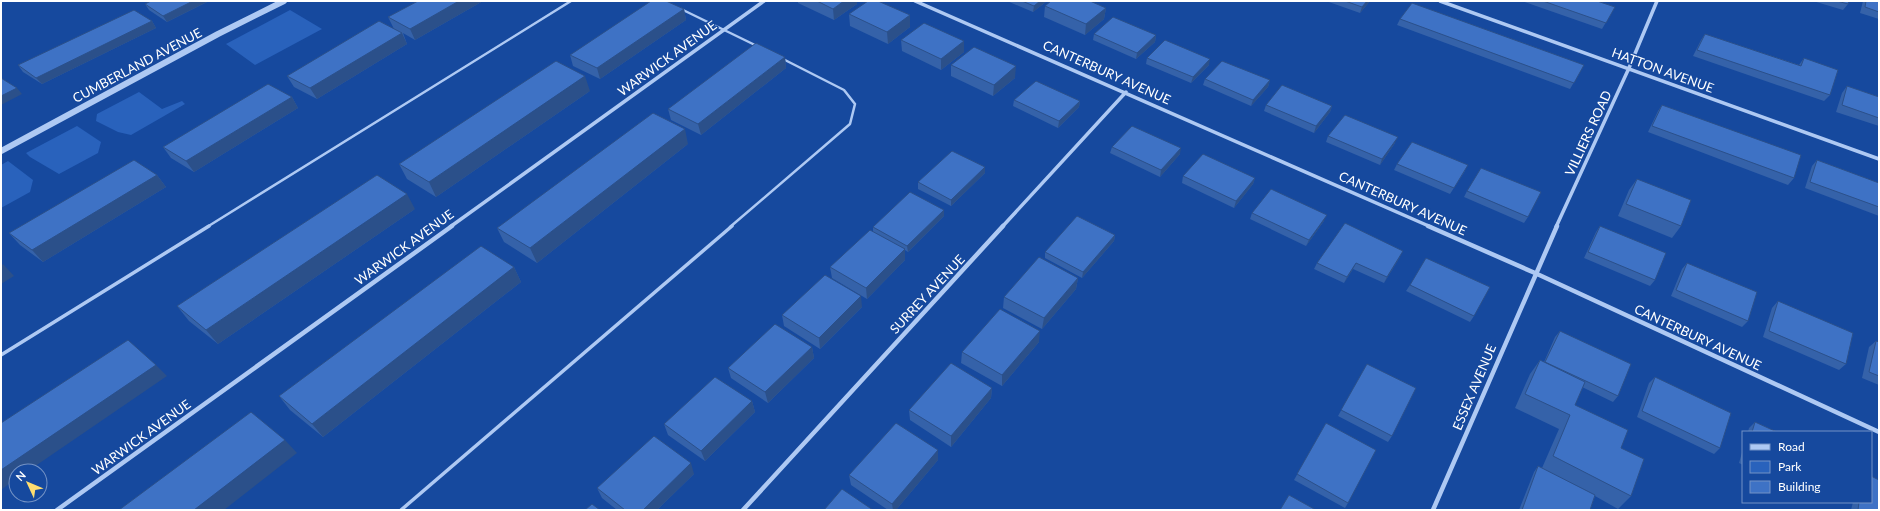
<svg xmlns="http://www.w3.org/2000/svg" width="1880" height="511" viewBox="0 0 1880 511" font-family="Lato,sans-serif">
<rect width="100%" height="100%" fill="#16499e"/>
<path fill="#2962bc" d="M 290,10 L 322,29 L 255,65 L 226,44 Z
M 139,92 L 162,109 L 182,101 L 185,104 L 131,135 L 118,132 L 96,121 L 97,114 Z
M 77,126 L 101,142 L 98,153 L 59,174 L 30,157 L 26,153 Z
M 8,161 L 33,180 L 30,192 L 1,208 L 1,165 Z"/>
<g fill="none" stroke-linecap="round" stroke-linejoin="round">
<path stroke="#aec9f3" stroke-width="2.5" d="M 681,9 L 757,46
M 207,227 L 571,1
M 730,227 L 850,124 L 855,104 L 844,90 L 783,59"/>
<path stroke="#aec9f3" stroke-width="3.5" d="M 1,355 L 209,226
M 401,510 L 732,226"/>
<path stroke="#aec9f3" stroke-width="3.5" d="M 915,1 L 1431,227
M 1440,1 L 1879,159
M 450,227 L 764,1
M 1002,227 L 1126,92
M 1556,227 L 1629,68 L 1657,1"/>
<path stroke="#aec9f3" stroke-width="4.5" d="M 1428,226 L 1535,273 L 1879,432
M 57,510 L 452,226
M 743,510 L 1003,226
M 1433,510 L 1557,226"/>
<path stroke="#aec9f3" stroke-width="6" d="M 1,151 L 218,34 L 284,1"/>
</g>
<path fill="#3562a9" d="M 209,1 L 167,22 L 149,10 L 145,4 Z
M 418,1 L 483,1 L 415,40 L 403,33 L 407,44 L 317,99 L 294,87 L 287,76 L 394,29 L 388,17 Z
M 798,1 L 857,1 L 857,4 L 834,20 L 798,3 Z
M 1007,1 L 1047,1 L 1033,12 Z
M 1326,1 L 1370,1 L 1360,13 Z
M 1522,1 L 1597,1 L 1615,7 L 1602,29 Z
M 1813,1 L 1849,1 L 1848,4 L 1843,10 Z
M 1863,1 L 1879,1 L 1879,19 L 1860,13 Z
M 1045,6 L 1106,8 L 1104,19 L 1085,35 L 1044,17 Z
M 684,9 L 686,20 L 600,79 L 573,66 L 570,55 Z
M 849,14 L 910,15 L 910,27 L 888,44 L 850,26 Z
M 1400,19 L 1584,65 L 1570,89 L 1397,25 Z
M 152,21 L 156,28 L 42,84 L 23,72 L 18,65 Z
M 1094,34 L 1156,35 L 1155,42 L 1136,59 L 1093,40 Z
M 1705,34 L 1799,65 L 1804,58 L 1830,95 L 1824,101 L 1693,56 L 1701,40 Z
M 901,40 L 964,41 L 964,52 L 941,70 L 902,51 Z
M 785,57 L 786,68 L 701,135 L 671,120 L 668,109 Z
M 1147,58 L 1209,65 L 1191,83 L 1146,64 Z
M 951,65 L 1015,78 L 993,96 L 951,76 Z
M 1205,79 L 1270,80 L 1268,87 L 1251,106 L 1203,85 Z
M 1847,86 L 1879,97 L 1879,126 L 1836,112 L 1842,93 Z
M 590,91 L 436,197 L 407,179 L 399,164 Z
M 292,97 L 298,108 L 194,172 L 171,158 L 163,147 Z
M 1014,100 L 1080,101 L 1079,107 L 1058,128 L 1013,106 Z
M 1266,105 L 1332,106 L 1330,112 L 1314,133 L 1264,111 Z
M 1662,105 L 1794,178 L 1788,185 L 1648,132 L 1658,111 Z
M 1328,136 L 1395,143 L 1380,165 L 1326,142 Z
M 688,144 L 537,263 L 504,242 L 497,228 Z
M 1112,147 L 1180,154 L 1160,177 L 1110,153 Z
M 1817,160 L 1879,183 L 1879,216 L 1805,188 L 1812,166 Z
M 1397,164 L 1465,171 L 1450,194 L 1394,170 Z
M 985,167 L 985,173 L 951,206 L 918,189 L 918,182 Z
M 157,175 L 166,187 L 43,262 L 20,245 L 9,233 Z
M 1183,176 L 1255,178 L 1253,184 L 1234,208 L 1182,183 Z
M 1637,179 L 1681,226 L 1672,238 L 1618,216 L 1629,190 Z
M 1467,191 L 1528,217 L 1524,223 L 1464,197 Z
M 415,209 L 218,344 L 189,321 L 177,306 Z
M 1252,213 L 1324,221 L 1306,246 L 1250,219 Z
M 944,216 L 908,252 L 905,250 L 905,260 L 867,299 L 832,278 L 830,267 L 873,232 L 873,227 Z
M 1600,226 L 1655,280 L 1650,286 L 1584,258 L 1596,232 Z
M 1115,235 L 1114,241 L 1082,278 L 1045,258 L 1045,252 Z
M 1400,257 L 1384,283 L 1353,269 L 1344,283 L 1314,269 L 1317,263 Z
M 1687,263 L 1748,321 L 1742,327 L 1671,296 L 1682,269 Z
M 514,267 L 521,282 L 323,437 L 290,410 L 279,396 Z
M 1078,278 L 1076,289 L 1042,329 L 1003,308 L 1004,297 Z
M 1410,285 L 1474,316 L 1470,322 L 1406,291 Z
M 1778,301 L 1846,364 L 1839,370 L 1763,337 L 1772,308 Z
M 862,307 L 820,349 L 784,326 L 782,315 Z
M 1560,331 L 1618,396 L 1613,402 L 1582,387 L 1575,405 L 1621,448 L 1631,496 L 1618,509 L 1595,496 L 1590,510 L 1519,510 L 1534,472 L 1538,466 L 1542,468 L 1559,429 L 1515,408 L 1530,374 L 1540,360 L 1544,362 L 1555,337 Z
M 1876,341 L 1879,342 L 1879,385 L 1862,378 L 1869,347 Z
M 1039,342 L 1002,386 L 961,363 L 962,352 Z
M 812,347 L 814,358 L 768,403 L 731,378 L 728,368 Z
M 1367,364 L 1392,436 L 1388,442 L 1338,416 Z
M 1655,377 L 1720,448 L 1714,454 L 1637,417 L 1649,383 Z
M 992,388 L 991,398 L 951,447 L 910,420 L 909,410 Z
M 752,401 L 755,412 L 705,461 L 668,435 L 664,424 Z
M 1755,422 L 1777,432 L 1748,432 L 1749,428 Z
M 1326,423 L 1348,503 L 1345,508 L 1294,480 Z
M 1743,449 L 1743,465 L 1739,463 Z
M 938,460 L 896,510 L 888,510 L 851,485 L 849,475 Z
M 694,474 L 657,510 L 617,510 L 602,498 L 597,488 Z
M 1853,502 L 1871,502 L 1879,510 L 1851,510 Z"/>
<path fill="#2b508a" d="M 193,1 L 209,1 L 167,22 L 163,16 Z
M 459,1 L 483,1 L 415,40 L 410,29 Z
M 844,1 L 857,1 L 857,4 L 834,20 L 833,9 Z
M 1040,1 L 1047,1 L 1033,12 L 1034,6 Z
M 1367,1 L 1370,1 L 1360,13 L 1362,7 Z
M 1106,8 L 1104,19 L 1085,35 L 1086,24 Z
M 684,9 L 686,20 L 600,79 L 597,68 Z
M 910,15 L 910,27 L 888,44 L 887,32 Z
M 152,21 L 156,28 L 42,84 L 36,78 Z
M 402,33 L 407,44 L 317,99 L 310,88 Z
M 1156,35 L 1155,42 L 1136,59 L 1137,53 Z
M 964,41 L 964,52 L 941,70 L 941,59 Z
M 785,57 L 786,68 L 701,135 L 698,124 Z
M 1210,59 L 1209,65 L 1191,83 L 1193,77 Z
M 1016,66 L 1015,78 L 993,96 L 994,85 Z
M 585,76 L 590,91 L 436,197 L 429,182 Z
M 1270,80 L 1268,87 L 1251,106 L 1253,100 Z
M 17,88 L 22,94 L 1,105 L 1,96 Z
M 292,97 L 298,108 L 194,172 L 186,161 Z
M 1080,101 L 1079,107 L 1058,128 L 1059,121 Z
M 1332,106 L 1330,112 L 1314,133 L 1316,126 Z
M 685,129 L 688,144 L 537,263 L 530,248 Z
M 1398,137 L 1395,143 L 1380,165 L 1382,159 Z
M 1181,148 L 1180,154 L 1160,177 L 1161,170 Z
M 985,167 L 985,173 L 951,206 L 951,200 Z
M 157,175 L 166,187 L 43,262 L 32,250 Z
M 1255,178 L 1253,184 L 1234,208 L 1236,201 Z
M 407,194 L 415,209 L 218,344 L 206,330 Z
M 944,210 L 944,216 L 908,252 L 907,246 Z
M 1327,215 L 1324,221 L 1306,246 L 1309,240 Z
M 1115,235 L 1114,241 L 1082,278 L 1083,272 Z
M 905,249 L 905,260 L 867,299 L 866,288 Z
M 1403,251 L 1400,257 L 1384,283 L 1387,277 Z
M 1356,263 L 1353,269 L 1344,283 L 1347,277 Z
M 3,264 L 14,276 L 1,284 L 1,266 Z
M 514,267 L 521,282 L 323,437 L 312,424 Z
M 1078,278 L 1076,289 L 1042,329 L 1044,318 Z
M 861,296 L 862,307 L 820,349 L 819,338 Z
M 1040,331 L 1039,342 L 1002,386 L 1002,375 Z
M 812,347 L 814,358 L 768,403 L 765,392 Z
M 156,365 L 167,376 L 28,471 L 16,471 L 16,479 L 1,490 L 1,470 Z
M 992,388 L 991,398 L 951,447 L 951,436 Z
M 752,401 L 755,412 L 705,461 L 701,451 Z
M 285,440 L 297,453 L 224,510 L 194,510 Z
M 938,450 L 938,460 L 896,510 L 893,510 L 892,504 Z
M 691,463 L 694,474 L 657,510 L 643,510 Z"/>
<path fill="#3e72c5" stroke="#2b508a" d="M 151,1 L 193,1 L 163,16 L 145,4 Z
M 418,1 L 459,1 L 410,29 L 388,17 Z
M 651,1 L 666,1 L 684,9 L 597,68 L 570,55 Z
M 817,1 L 844,1 L 833,9 Z
M 868,1 L 878,1 L 910,15 L 887,32 L 849,14 Z
M 1022,1 L 1040,1 L 1034,6 Z
M 1051,1 L 1090,1 L 1106,8 L 1086,24 L 1045,6 Z
M 1345,1 L 1367,1 L 1362,7 Z
M 1543,1 L 1597,1 L 1615,7 L 1606,23 Z
M 1837,1 L 1849,1 L 1848,4 Z
M 1866,1 L 1879,1 L 1879,12 L 1865,7 Z
M 1412,3 L 1584,65 L 1574,83 L 1400,19 Z
M 134,10 L 152,21 L 36,78 L 18,65 Z
M 1113,17 L 1156,35 L 1137,53 L 1094,34 Z
M 379,21 L 402,33 L 310,88 L 287,76 Z
M 924,23 L 964,41 L 941,59 L 901,40 Z
M 1705,34 L 1801,66 L 1804,58 L 1838,70 L 1830,95 L 1697,50 Z
M 1165,40 L 1210,59 L 1193,77 L 1147,58 Z
M 756,43 L 785,57 L 698,124 L 668,109 Z
M 974,47 L 1016,66 L 994,85 L 951,65 Z
M 556,61 L 585,76 L 429,182 L 399,164 Z
M 1222,61 L 1270,80 L 1253,100 L 1205,79 Z
M 1,78 L 17,88 L 1,96 Z
M 1036,81 L 1080,101 L 1059,121 L 1014,100 Z
M 268,84 L 292,97 L 186,161 L 163,147 Z
M 1282,85 L 1332,106 L 1316,126 L 1266,105 Z
M 1847,86 L 1879,97 L 1879,118 L 1842,105 Z
M 1662,105 L 1801,155 L 1794,178 L 1652,126 Z
M 653,113 L 685,129 L 530,248 L 497,228 Z
M 1345,115 L 1398,137 L 1382,159 L 1328,136 Z
M 1132,126 L 1181,148 L 1161,170 L 1112,147 Z
M 1412,142 L 1468,165 L 1454,188 L 1397,164 Z
M 952,151 L 985,167 L 951,200 L 918,182 Z
M 1203,154 L 1255,178 L 1236,201 L 1183,176 Z
M 134,160 L 157,175 L 32,250 L 9,233 Z
M 1817,160 L 1879,183 L 1879,207 L 1810,182 Z
M 1481,168 L 1541,192 L 1528,217 L 1467,191 Z
M 377,175 L 407,194 L 206,330 L 177,306 Z
M 1637,179 L 1691,200 L 1681,226 L 1626,204 Z
M 1271,189 L 1327,215 L 1309,240 L 1252,213 Z
M 910,192 L 944,210 L 907,246 L 873,227 Z
M 1077,216 L 1115,235 L 1083,272 L 1045,252 Z
M 1345,223 L 1403,251 L 1387,277 L 1356,263 L 1347,277 L 1317,263 Z
M 1600,226 L 1666,253 L 1655,280 L 1588,252 Z
M 870,230 L 905,249 L 866,288 L 830,267 Z
M 481,246 L 514,267 L 312,424 L 279,396 Z
M 1039,257 L 1078,278 L 1044,318 L 1004,297 Z
M 1426,258 L 1490,287 L 1474,316 L 1410,285 Z
M 1687,263 L 1757,292 L 1748,321 L 1676,290 Z
M 825,275 L 861,296 L 819,338 L 782,315 Z
M 1778,301 L 1853,333 L 1846,364 L 1769,331 Z
M 1000,309 L 1040,331 L 1002,375 L 962,352 Z
M 775,324 L 812,347 L 765,392 L 728,368 Z
M 1560,331 L 1631,364 L 1618,396 L 1545,362 Z
M 128,340 L 156,365 L 1,470 L 1,423 Z
M 1876,341 L 1879,342 L 1879,376 L 1869,372 Z
M 1540,360 L 1585,382 L 1575,405 L 1628,430 L 1621,448 L 1644,459 L 1631,496 L 1553,456 L 1570,415 L 1525,394 Z
M 951,363 L 992,388 L 951,436 L 909,410 Z
M 1367,364 L 1416,388 L 1392,436 L 1341,410 Z
M 715,377 L 752,401 L 701,451 L 664,424 Z
M 1655,377 L 1731,413 L 1720,448 L 1642,411 Z
M 251,412 L 285,440 L 194,510 L 119,510 Z
M 1755,422 L 1777,432 L 1752,432 Z
M 896,423 L 938,450 L 892,504 L 849,475 Z
M 1326,423 L 1376,450 L 1348,503 L 1297,474 Z
M 654,436 L 691,463 L 643,510 L 625,510 L 597,488 Z
M 1538,466 L 1595,495 L 1590,510 L 1522,510 Z
M 1871,476 L 1879,480 L 1879,510 L 1858,510 L 1859,502 L 1871,502 Z
M 842,489 L 873,510 L 824,510 Z
M 1289,495 L 1316,510 L 1280,510 Z
M 592,504 L 600,510 L 585,510 Z"/>
<g text-anchor="middle" stroke-width="3" stroke-linejoin="round" paint-order="stroke">
<g font-size="13" fill="#fff" stroke="#16499e">
<text transform="translate(667 58) rotate(-36)" y="5">WARWICK AVENUE</text>
<text transform="translate(137 65) rotate(-28)" y="5">CUMBERLAND AVENUE</text>
<text transform="translate(1663 70) rotate(20)" y="5">HATTON AVENUE</text>
<text transform="translate(1107 72) rotate(24)" y="5">CANTERBURY AVENUE</text>
<text transform="translate(1588 133) rotate(-65)" y="5">VILLIERS ROAD</text>
<text transform="translate(1403 203) rotate(24)" y="5">CANTERBURY AVENUE</text>
<text transform="translate(404 247) rotate(-36)" y="5">WARWICK AVENUE</text>
<text transform="translate(927 294) rotate(-47)" y="5">SURREY AVENUE</text>
<text transform="translate(1698 337) rotate(25)" y="5">CANTERBURY AVENUE</text>
<text transform="translate(1474 387) rotate(-67)" y="5">ESSEX AVENUE</text>
<text transform="translate(141 437) rotate(-36)" y="5">WARWICK AVENUE</text>
</g>
</g>
<rect width="1880" height="511" fill="none" stroke="#ffffff" stroke-width="4"/>
<rect x="1742" y="431" width="130" height="72" fill="#16499e" stroke="#7392c5"/>
<rect x="1750" y="444" width="20" height="6" fill="#aec9f3" stroke="#7392c5"/>
<text x="1778" y="451" font-size="12" fill="#ffffff">Road</text>
<rect x="1750" y="461" width="20" height="12" fill="#2962bc" stroke="#7392c5"/>
<text x="1778" y="471" font-size="12" fill="#ffffff">Park</text>
<rect x="1750" y="481" width="20" height="12" fill="#3e72c5" stroke="#7392c5"/>
<text x="1778" y="491" font-size="12" fill="#ffffff">Building</text>
<g transform="translate(28 483) rotate(314)"><circle r="19" fill="#16499e" stroke="#7392c5"/>
<path d="M0-3L7 15L0 10L-7 15Z" fill="#ffde70"/>
<text y="-6" font-size="11" font-weight="bold" text-anchor="middle" fill="#ffffff">N</text>
</g>
</svg>
